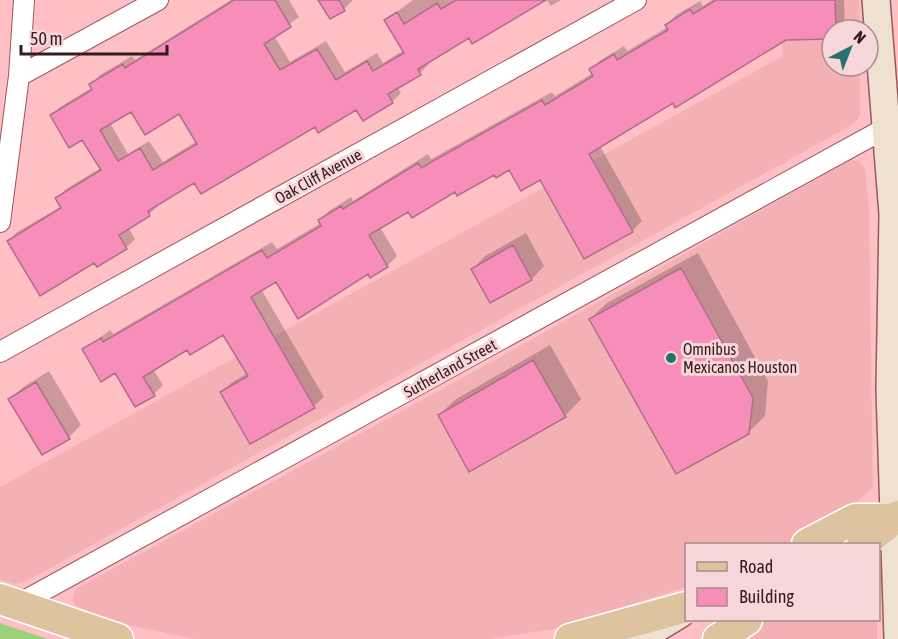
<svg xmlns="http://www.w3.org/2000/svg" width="898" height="639" viewBox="0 0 898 639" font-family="'Asap Condensed',sans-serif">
<rect width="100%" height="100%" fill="#fec0c4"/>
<path fill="#f3b1b6" d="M 780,0 L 859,0 L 860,30 L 832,30 L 832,66 L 860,66 L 860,116 L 852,125 L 25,582 L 13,584 L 0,579 L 0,487 L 783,56 Z
M 851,160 L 860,161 L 865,170 L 869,207 L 873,487 L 857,502 L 794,540 L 784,544 L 686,544 L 686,587 L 553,629 L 491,639 L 194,639 L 114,622 L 76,606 L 72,600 L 76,589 L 513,350 Z
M 758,620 L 877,620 L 877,639 L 726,639 Z"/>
<path fill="#9bd279" d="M 0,623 L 48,639 L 0,639 Z"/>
<path fill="#0003" fill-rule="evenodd" d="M 231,0 L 289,0 L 299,17 L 274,36 L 290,62 L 326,41 L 345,72 L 377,53 L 383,63 L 404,50 L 386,20 L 413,0 L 543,0 L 469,36 L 427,61 L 429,64 L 420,73 L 397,87 L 401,93 L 392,102 L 357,108 L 195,181 L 157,203 L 158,206 L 149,214 L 128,227 L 135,239 L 126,248 L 97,265 L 95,261 L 9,241 L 17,232 L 62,206 L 57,198 L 66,189 L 101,168 L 83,138 L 51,116 L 60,107 L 93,87 L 91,84 L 100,75 L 132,56 L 135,60 ZM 132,110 L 180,112 L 197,141 L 163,162 L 149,141 L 128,154 L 110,123 Z
M 320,0 L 353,0 L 344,9 Z
M 547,0 L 561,0 L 551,6 Z
M 712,0 L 844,0 L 845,28 L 832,30 L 832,38 L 786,38 L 600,146 L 642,221 L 632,231 L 585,257 L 540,178 L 509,168 L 409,210 L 380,227 L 397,256 L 387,266 L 368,272 L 277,280 L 261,289 L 324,397 L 314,406 L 250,442 L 222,392 L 231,383 L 248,373 L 224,333 L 188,348 L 153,369 L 163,385 L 154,394 L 84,350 L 110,330 L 113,334 L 272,242 L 277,249 L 321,223 L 320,220 L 329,211 L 351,197 L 353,201 L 428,154 L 431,159 L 552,92 L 555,96 L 593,73 L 591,69 L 601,60 L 624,46 L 627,51 L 668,27 L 667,25 L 676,15 L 700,1 L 703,6 Z
M 526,233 L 544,266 L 532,279 L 491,301 L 473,269 L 485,256 Z
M 698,253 L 768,381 L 765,416 L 748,433 L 590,319 L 607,303 Z
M 550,345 L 581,399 L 565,416 L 439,415 L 456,399 Z
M 49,371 L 81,425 L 69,437 L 10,399 L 23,387 Z"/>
<path fill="#f78db9" stroke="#b06f89" stroke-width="1.5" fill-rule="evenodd" d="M 234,0 L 275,0 L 291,27 L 264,44 L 280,70 L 317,49 L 336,80 L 367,61 L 373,71 L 404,53 L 384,20 L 397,12 L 404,24 L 437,3 L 441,9 L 456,0 L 546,0 L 472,44 L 469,38 L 418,69 L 421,75 L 388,94 L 393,103 L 363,121 L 356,110 L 318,133 L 315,127 L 201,194 L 194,183 L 148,211 L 150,216 L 119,235 L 127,249 L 97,267 L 94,263 L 40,296 L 7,241 L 61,208 L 55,198 L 101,170 L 82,140 L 69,148 L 50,115 L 92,90 L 89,84 L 123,64 L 125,68 ZM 131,112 L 145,135 L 179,114 L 197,144 L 153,170 L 140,148 L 118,161 L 100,130 Z
M 318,0 L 339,0 L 345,11 L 330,19 Z
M 716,0 L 835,0 L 836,30 L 832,30 L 832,39 L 786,40 L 675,108 L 673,103 L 589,154 L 633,232 L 584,259 L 540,180 L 521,191 L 509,170 L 496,178 L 494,175 L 457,196 L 455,192 L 412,218 L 408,212 L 369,235 L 388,267 L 370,278 L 368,274 L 298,319 L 276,282 L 251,297 L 315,408 L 250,444 L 220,392 L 248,376 L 223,335 L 190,355 L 187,350 L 143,377 L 155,396 L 135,407 L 115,373 L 101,382 L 82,349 L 101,338 L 103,342 L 262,250 L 267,258 L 321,226 L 318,220 L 341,206 L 343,209 L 418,163 L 421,168 L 542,100 L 545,105 L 593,76 L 589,69 L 614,54 L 617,60 L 668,30 L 665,25 L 690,9 L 693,14 Z
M 513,245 L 532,280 L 490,303 L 471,269 Z
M 681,268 L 753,398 L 749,434 L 676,474 L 589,319 Z
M 533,360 L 566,417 L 469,472 L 438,415 Z
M 36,382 L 70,439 L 42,455 L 8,399 Z"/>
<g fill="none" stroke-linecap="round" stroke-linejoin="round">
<g stroke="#9a575d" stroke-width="22">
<path id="street" d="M 19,76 L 158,0
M 0,222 L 19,76 L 24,0
M 0,352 L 636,0
M 15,606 L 884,129"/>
</g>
<g stroke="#9a575d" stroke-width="30">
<path id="secondary" d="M 876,0 L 893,214 L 890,390 L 898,638
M 639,639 L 680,614"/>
</g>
<g stroke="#fff" stroke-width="33">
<path id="primary" d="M 807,544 L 855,519 L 893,519
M 862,544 L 898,516
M 0,599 L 118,639
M 570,639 L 686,607
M 718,639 L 747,620"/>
</g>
<use href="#street" stroke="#fff" stroke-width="20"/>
<use href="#secondary" stroke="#eee1cf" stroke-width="27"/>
<use href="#primary" stroke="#ddc39e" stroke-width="30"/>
</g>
<circle fill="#267170" stroke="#f7d7d9" stroke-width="2" cx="671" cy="358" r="6"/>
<g text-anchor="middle" stroke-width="6" stroke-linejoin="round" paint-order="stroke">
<g font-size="16" fill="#361a1c" stroke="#f7d7d9">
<text transform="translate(318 176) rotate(-29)" y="6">Oak Cliff Avenue</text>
<text transform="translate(450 368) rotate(-29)" y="6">Sutherland Street</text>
</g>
<g font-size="16" fill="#361a1c" stroke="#f7d7d9" text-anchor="start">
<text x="683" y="355">Omnibus<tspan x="683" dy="18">Mexicanos Houston</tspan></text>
</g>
</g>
<rect x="685" y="543" width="195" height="78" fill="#f7d7d9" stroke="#aa8b8d" stroke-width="1.5"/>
<rect x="697" y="562" width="30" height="9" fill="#ddc39e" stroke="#aa8b8d" stroke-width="1.5"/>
<text x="739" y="573" font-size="18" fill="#361a1c">Road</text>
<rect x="697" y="588" width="30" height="18" fill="#f78db9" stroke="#aa8b8d" stroke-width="1.5"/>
<text x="739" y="603" font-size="18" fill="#361a1c">Building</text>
<g transform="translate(850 48) rotate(42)"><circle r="28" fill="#f7d7d9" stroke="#aa8b8d" stroke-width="1.5"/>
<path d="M0-4.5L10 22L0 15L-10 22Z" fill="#267170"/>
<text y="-9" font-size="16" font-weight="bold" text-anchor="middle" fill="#361a1c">N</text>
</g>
<path d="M21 45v9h146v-9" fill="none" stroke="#361a1c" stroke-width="3"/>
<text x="30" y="45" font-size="18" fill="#361a1c" stroke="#f7d7d9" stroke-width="4.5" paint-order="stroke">50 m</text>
</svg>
